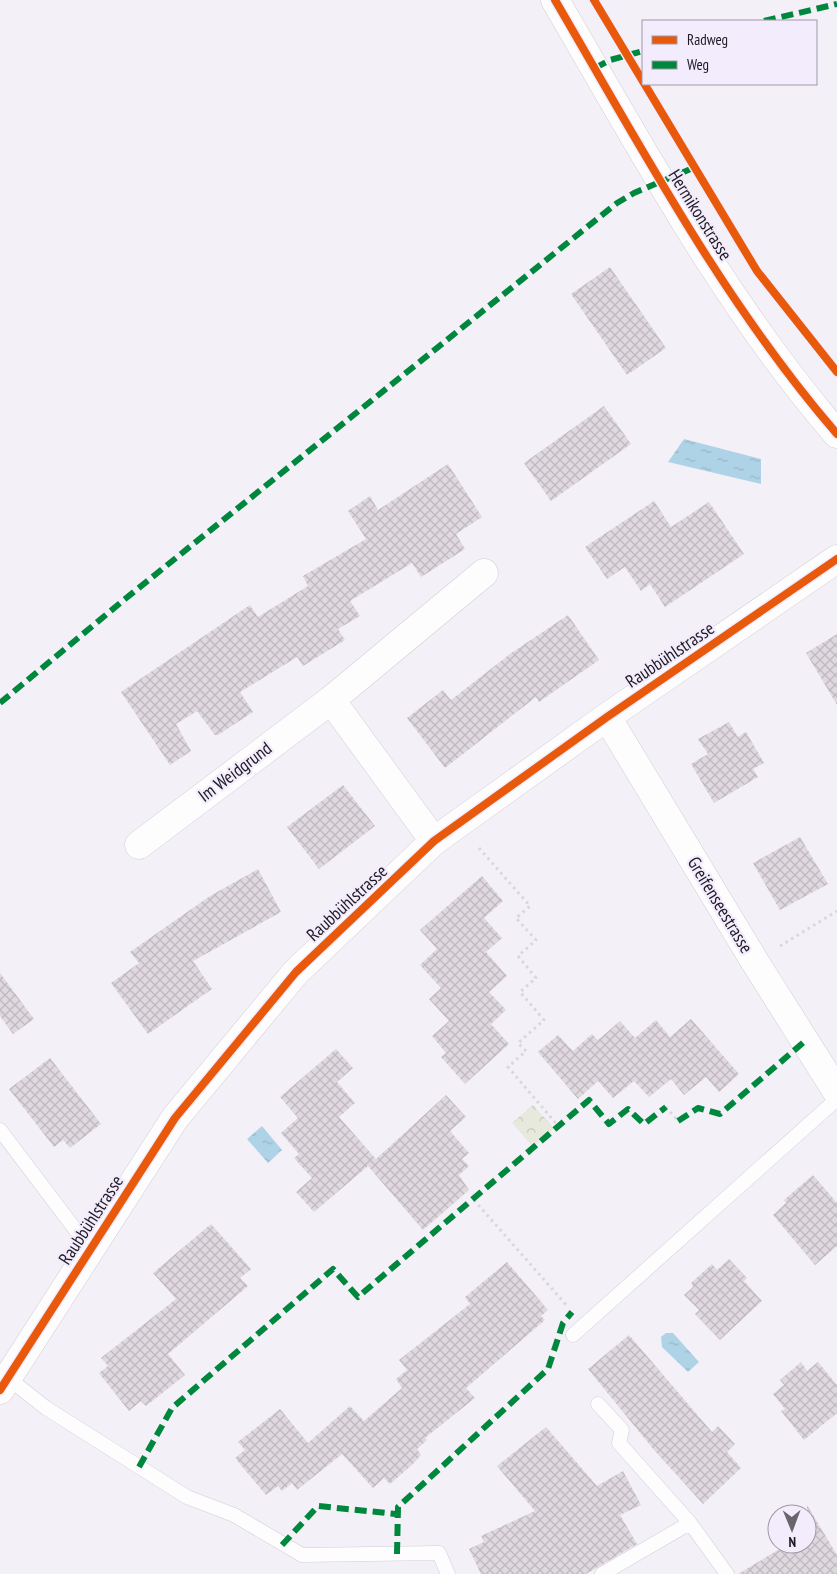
<svg xmlns="http://www.w3.org/2000/svg" width="837" height="1574" viewBox="0 0 837 1574" font-family="'PT Sans Narrow',sans-serif">
<defs>
<pattern id="park-crowns" width="20" height="18" patternUnits="userSpaceOnUse" patternTransform="scale(1.25)"><rect width="20" height="18" fill="#e6e9dc"/><path d="M2 6a3 3 0 1 1 6 0M12 15a3 3 0 1 1 6 0" fill="none" stroke="#c5c7bc"/></pattern>
<pattern id="water-ripples" width="26" height="14" patternUnits="userSpaceOnUse" patternTransform="scale(1.25)"><rect width="26" height="14" fill="#afd3e6"/><path d="M2 4q2-2 4 0t4 0M15 11q2-2 4 0t4 0" fill="none" stroke="#96b5c5"/></pattern>
<pattern id="building-cross-hatch" width="8" height="8" patternUnits="userSpaceOnUse" patternTransform="scale(1.25)"><rect width="8" height="8" fill="#dfd8df"/><path d="M0 0l8 8M0 8l8-8" fill="none" stroke="#bfb9bf"/></pattern>
</defs>
<rect width="100%" height="100%" fill="#f4f0f8"/>
<path fill="url(#park-crowns)" d="M 533,1105 L 554,1128 L 533,1147 L 512,1123 Z"/>
<path fill="url(#water-ripples)" d="M 684,439 L 761,459 L 761,484 L 668,462 Z
M 262,1126 L 282,1150 L 268,1163 L 247,1139 Z
M 666,1333 L 673,1333 L 699,1362 L 688,1372 L 662,1347 L 661,1337 Z"/>
<path fill="url(#building-cross-hatch)" d="M 610,267 L 666,348 L 627,375 L 571,294 Z
M 604,406 L 631,444 L 551,501 L 524,463 Z
M 448,464 L 482,517 L 456,534 L 465,549 L 421,577 L 412,563 L 350,601 L 360,616 L 338,629 L 345,640 L 303,666 L 297,657 L 240,692 L 253,712 L 218,735 L 215,735 L 197,711 L 176,724 L 191,751 L 170,765 L 121,692 L 250,605 L 258,617 L 308,586 L 303,576 L 366,539 L 348,511 L 370,496 L 378,510 Z
M 654,501 L 671,527 L 709,502 L 744,554 L 665,607 L 650,584 L 641,591 L 625,567 L 607,579 L 585,547 Z
M 568,615 L 599,660 L 539,702 L 536,697 L 445,768 L 407,718 L 443,690 L 451,700 L 510,654 Z
M 837,634 L 837,705 L 806,653 Z
M 729,722 L 738,737 L 746,732 L 764,763 L 753,769 L 758,777 L 714,803 L 691,764 L 708,754 L 698,739 Z
M 343,785 L 375,826 L 319,869 L 287,827 Z
M 800,837 L 828,884 L 780,910 L 753,863 Z
M 258,869 L 281,912 L 193,961 L 212,989 L 148,1034 L 111,983 L 139,963 L 130,952 L 210,896 Z
M 482,876 L 503,901 L 484,918 L 502,938 L 486,952 L 507,976 L 489,992 L 506,1010 L 491,1024 L 509,1044 L 465,1084 L 441,1057 L 446,1053 L 432,1036 L 449,1021 L 429,999 L 441,988 L 420,965 L 437,949 L 420,930 Z
M 0,973 L 34,1019 L 13,1034 L 0,1016 Z
M 691,1019 L 739,1074 L 719,1092 L 706,1077 L 684,1095 L 671,1079 L 649,1097 L 634,1081 L 613,1098 L 598,1081 L 578,1099 L 538,1052 L 558,1035 L 573,1051 L 592,1034 L 598,1040 L 620,1021 L 635,1038 L 656,1020 L 670,1037 Z
M 336,1049 L 353,1068 L 337,1082 L 355,1103 L 339,1117 L 376,1159 L 446,1095 L 466,1117 L 450,1131 L 469,1153 L 462,1159 L 469,1166 L 459,1175 L 469,1190 L 423,1230 L 368,1166 L 314,1212 L 296,1192 L 312,1178 L 294,1158 L 299,1154 L 281,1133 L 298,1118 L 280,1097 Z
M 50,1058 L 101,1124 L 70,1148 L 63,1140 L 54,1147 L 9,1089 Z
M 813,1175 L 837,1203 L 837,1246 L 815,1265 L 773,1215 L 786,1203 L 784,1200 Z
M 211,1224 L 251,1269 L 240,1278 L 248,1286 L 168,1354 L 185,1375 L 146,1406 L 141,1401 L 129,1411 L 99,1373 L 108,1366 L 101,1358 L 176,1299 L 153,1273 Z
M 729,1259 L 747,1278 L 744,1281 L 762,1301 L 720,1340 L 695,1314 L 699,1310 L 684,1295 L 693,1287 L 691,1283 L 712,1264 L 717,1270 Z
M 507,1262 L 548,1310 L 541,1316 L 545,1320 L 466,1388 L 475,1398 L 425,1438 L 427,1440 L 417,1449 L 421,1455 L 413,1464 L 390,1484 L 384,1478 L 373,1488 L 342,1454 L 297,1490 L 292,1483 L 282,1491 L 278,1486 L 266,1495 L 235,1458 L 245,1450 L 238,1442 L 280,1409 L 308,1443 L 350,1406 L 364,1421 L 402,1388 L 396,1379 L 407,1370 L 399,1360 L 470,1304 L 465,1297 Z
M 629,1335 L 712,1432 L 718,1426 L 735,1444 L 727,1452 L 741,1468 L 703,1504 L 654,1450 L 588,1369 Z
M 801,1362 L 807,1371 L 818,1362 L 837,1385 L 837,1413 L 804,1440 L 781,1411 L 785,1409 L 773,1394 L 784,1385 L 780,1380 Z
M 546,1427 L 597,1486 L 623,1471 L 641,1505 L 620,1515 L 637,1544 L 586,1574 L 481,1574 L 469,1549 L 484,1542 L 481,1536 L 535,1511 L 497,1466 Z
M 807,1505 L 837,1555 L 837,1574 L 738,1574 L 788,1544 L 807,1544 Z"/>
<g fill="none" stroke-linecap="round" stroke-linejoin="round">
<g stroke="#d2cdd6" stroke-width="15">
<path id="lane" d="M 0,1130 L 90,1249
M 573,1335 L 837,1099
M 8,1378 L 46,1408 L 187,1497 L 234,1515 L 302,1555 L 439,1553 L 448,1574
M 598,1404 L 622,1430 L 619,1443 L 690,1523 L 727,1574
M 602,1574 L 690,1523"/>
</g>
<g stroke="#d2cdd6" stroke-width="29">
<path id="street" d="M 607,717 L 755,962 L 837,1092
M 434,841 L 331,700 L 484,573
M 139,845 L 331,700
M 0,1390 L 175,1118 L 296,972 L 434,841 L 607,717 L 837,559"/>
</g>
<g stroke="#d2cdd6" stroke-width="29">
<path id="secondary" d="M 555,0 C 642,149 724,303 837,434"/>
</g>
<path stroke="#d8d7d9" stroke-width="3" stroke-dasharray="2.5 4" stroke-linecap="butt" d="M 479,848 L 530,906 L 516,918 L 536,940 L 518,956 L 536,978 L 520,992 L 544,1020 L 518,1043 L 526,1051 L 508,1067 L 559,1127
M 780,946 L 837,911
M 666,1107 L 678,1121
M 474,1200 L 568,1307"/>
<use href="#lane" stroke="#fdfdfe" stroke-width="14"/>
<use href="#street" stroke="#fdfdfe" stroke-width="28"/>
<use href="#secondary" stroke="#fdfdfe" stroke-width="28"/>
<path stroke="#00873e" stroke-width="6" stroke-dasharray="12 6" stroke-linecap="butt" d="M 764,21 L 837,4
M 595,68 L 610,60 L 643,51
M 0,703 L 125,599 L 617,203 L 634,193 L 693,168
M 678,1121 L 698,1108 L 720,1114 L 804,1042
M 139,1467 L 172,1408 L 333,1269 L 358,1297 L 589,1100 L 609,1124 L 628,1109 L 644,1124 L 666,1107
M 282,1545 L 318,1506 L 396,1514
M 397,1554 L 398,1507 L 548,1369 L 563,1323 L 572,1312"/>
<g stroke="#f3ecfc" stroke-width="11">
<path id="cycleway" d="M 555,0 C 642,149 724,303 837,434
M 594,0 L 757,271 L 837,372
M 0,1390 L 175,1118 L 296,972 L 434,841 L 607,717 L 837,559"/>
</g>
<use href="#cycleway" stroke="#e8590c" stroke-width="8"/>
</g>
<g text-anchor="middle" stroke-width="4.5" stroke-linejoin="round" paint-order="stroke">
<g font-size="18" fill="#1e1a23" stroke="#f3ecfc">
<text transform="translate(700 215) rotate(58)" y="6">Hermikonstrasse</text>
<text transform="translate(670 655) rotate(-34)" y="6">Raubbühlstrasse</text>
<text transform="translate(235 772) rotate(-37)" y="6">Im Weidgrund</text>
<text transform="translate(347 903) rotate(-43)" y="6">Raubbühlstrasse</text>
<text transform="translate(720 905) rotate(59)" y="6">Greifenseestrasse</text>
<text transform="translate(91 1220) rotate(-57)" y="6">Raubbühlstrasse</text>
</g>
</g>
<rect x="642" y="20" width="175" height="65" fill="#f3ecfc" stroke="#9e98a5"/>
<rect x="652" y="36" width="25" height="8" fill="#e8590c" stroke="#9e98a5"/>
<text x="687" y="45" font-size="15" fill="#1e1a23">Radweg</text>
<rect x="652" y="61" width="25" height="8" fill="#00873e" stroke="#9e98a5"/>
<text x="687" y="70" font-size="15" fill="#1e1a23">Weg</text>
<g transform="translate(792 1529) rotate(179)"><circle r="24" fill="#f3ecfc" stroke="#9e98a5"/>
<path d="M0-4L9 19L0 12L-9 19Z" fill="#69656e"/>
<text y="-8" font-size="14" font-weight="bold" text-anchor="middle" fill="#1e1a23">N</text>
</g>
</svg>
